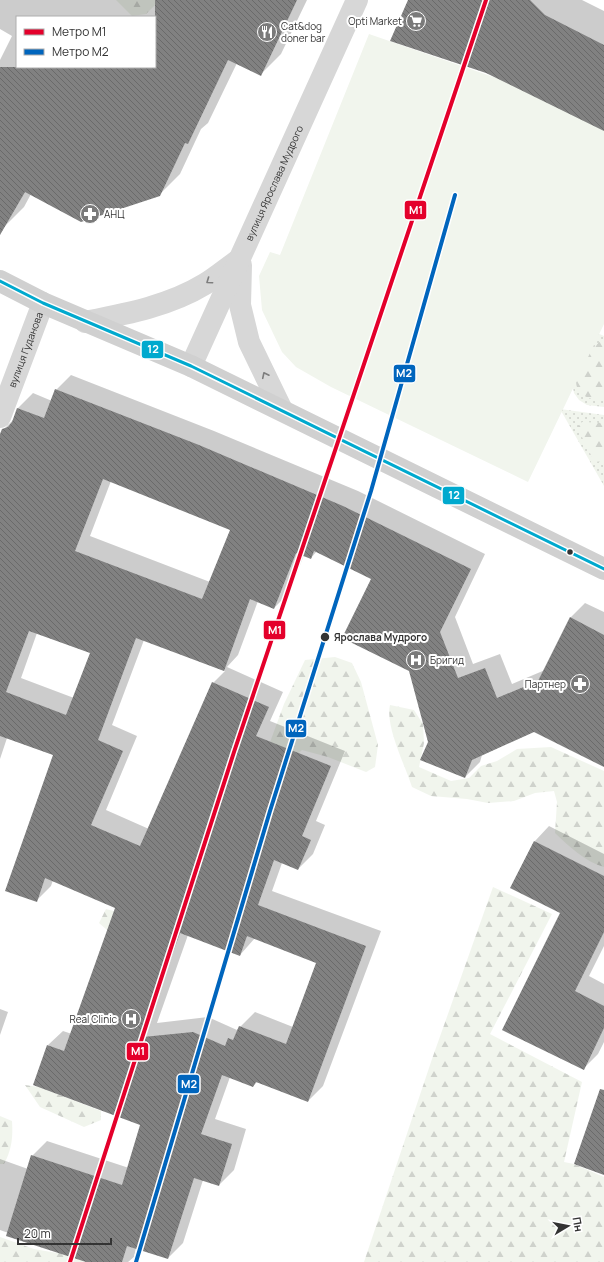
<svg xmlns="http://www.w3.org/2000/svg" width="604" height="1262" viewBox="0 0 604 1262" font-family="Manrope,sans-serif">
<defs>
<pattern id="grass-dots" width="8" height="8" patternUnits="userSpaceOnUse"><rect width="8" height="8" fill="#f1f5ed"/><path d="M2 2h.1M6 6h.1" fill="none" stroke="#cfd2cc" stroke-width="1.8" stroke-linecap="round"/></pattern>
<pattern id="forest-firs" width="22" height="20" patternUnits="userSpaceOnUse"><rect width="22" height="20" fill="#f1f5ed"/><path d="M5 1l3.5 6h-7zM16 11l3.5 6h-7z" fill="#cfd2cc"/></pattern>
<pattern id="building-back-hatch" width="6" height="6" patternUnits="userSpaceOnUse"><rect width="6" height="6" fill="#818181"/><path d="M-1 5l2 2M0 0l6 6M5-1l2 2" fill="none" stroke="#6a6a6a"/></pattern>
</defs>
<rect width="100%" height="100%" fill="#fff"/>
<path fill="url(#grass-dots)" d="M 595,332 L 604,336 L 604,407 L 587,405 L 579,400 L 574,393 L 572,383 Z
M 560,409 L 604,415 L 604,486 Z"/>
<path fill="url(#forest-firs)" d="M 116,0 L 160,0 L 146,14 L 132,16 Z
M 602,340 L 604,341 L 604,399 C 589,402 572,393 577,376 C 581,364 592,347 602,340 Z
M 582,422 L 604,423 L 604,460 L 600,462 L 594,461 L 577,427 Z
M 335,657 L 352,663 L 361,682 L 378,745 L 375,767 L 366,772 L 328,757 L 302,750 L 269,781 L 269,745 L 284,704 L 305,660 Z
M 390,705 L 414,710 L 423,724 L 424,743 L 419,767 L 451,781 L 469,778 L 481,766 L 497,761 L 517,749 L 551,747 L 604,771 L 604,867 C 584,861 570,847 555,833 L 557,802 L 554,791 L 535,793 L 514,801 L 488,803 L 467,799 L 431,796 L 412,787 C 405,765 385,726 390,705 Z
M 493,887 L 552,914 L 490,1034 L 582,1082 L 564,1162 L 574,1164 L 604,1177 L 604,1262 L 364,1262 L 432,1059 Z
M 106,909 L 136,917 L 107,930 L 99,923 Z
M 25,1085 L 39,1087 L 101,1111 L 101,1120 L 84,1127 L 40,1107 Z
M 0,1116 L 12,1121 C 13,1137 12,1149 4,1164 L 0,1164 Z
M 78,1214 L 93,1262 L 0,1262 L 0,1237 L 34,1249 L 57,1253 Z"/>
<path fill="#f1f5ed" d="M 369,34 L 505,81 L 604,130 L 604,324 L 528,482 L 331,387 L 296,367 L 282,352 L 262,310 L 259,276 L 270,252 L 280,255 Z"/>
<path fill="#0003" fill-rule="evenodd" d="M 0,0 L 307,0 L 281,54 L 261,74 L 237,63 L 208,123 L 201,129 L 180,174 L 159,195 L 31,194 L 24,207 L 3,228 L 0,226 L 0,60 L 12,36 L 0,29 ZM 17,17 L 155,17 L 155,67 L 17,67 Z
M 410,0 L 582,0 L 604,11 L 604,130 Z
M 71,375 L 214,431 L 358,491 L 485,554 L 455,617 L 473,664 L 500,654 L 512,684 L 545,670 L 570,618 L 585,603 L 604,612 L 604,766 L 534,731 L 482,755 L 480,762 L 465,777 L 429,742 L 410,670 L 372,578 L 317,551 L 311,558 L 304,555 L 289,593 L 274,608 L 258,601 L 238,655 L 227,667 L 283,692 L 270,721 L 345,751 L 316,821 L 325,825 L 313,854 L 298,869 L 282,863 L 272,891 L 381,931 L 323,1086 L 308,1101 L 257,1082 L 253,1086 L 230,1077 L 215,1119 L 246,1129 L 234,1170 L 219,1185 L 203,1180 L 183,1243 L 168,1258 L 136,1248 L 134,1257 L 128,1262 L 89,1262 L 0,1230 L 0,1159 L 28,1169 L 32,1156 L 47,1141 L 129,1168 L 141,1125 L 48,1045 L 63,1031 L 72,1034 L 117,907 L 53,880 L 51,886 L 36,901 L 54,755 L 7,738 L 0,759 L 0,437 L 3,430 L 14,419 L 18,408 L 33,393 L 52,401 L 56,390 ZM 111,481 L 232,529 L 210,582 L 90,536 ZM 37,633 L 91,653 L 74,698 L 21,678 ZM 144,640 L 225,671 L 213,683 L 149,829 L 106,810 L 137,736 L 112,725 ZM 188,935 L 240,955 L 255,938 L 317,962 L 293,1027 L 255,1012 L 237,1030 L 208,1017 L 157,1023 Z
M 549,826 L 604,854 L 604,946 L 589,976 L 604,984 L 604,1042 L 598,1054 L 583,1069 L 561,912 L 535,841 Z
M 0,1009 L 8,1012 L 0,1035 Z"/>
<path fill="url(#building-back-hatch)" fill-rule="evenodd" d="M 155,0 L 297,0 L 261,76 L 228,60 L 188,144 L 185,143 L 160,196 L 81,222 L 25,192 L 0,235 L 0,67 L 155,67 Z
M 408,0 L 530,0 L 545,15 L 604,45 L 604,131 L 486,73 L 390,41 Z
M 55,389 L 199,445 L 343,506 L 471,569 L 440,632 L 458,678 L 485,668 L 497,698 L 538,681 L 570,617 L 604,635 L 604,767 L 534,732 L 472,760 L 465,778 L 420,760 L 428,742 L 409,671 L 342,638 L 371,579 L 314,551 L 311,559 L 296,553 L 274,609 L 250,599 L 224,671 L 136,638 L 98,740 L 123,751 L 91,825 L 140,846 L 212,682 L 269,707 L 256,736 L 331,766 L 302,836 L 311,840 L 298,870 L 274,860 L 258,905 L 366,946 L 308,1102 L 256,1082 L 253,1087 L 222,1075 L 201,1134 L 232,1144 L 219,1186 L 194,1178 L 168,1259 L 127,1246 L 122,1262 L 86,1262 L 6,1236 L 31,1155 L 122,1185 L 140,1125 L 33,1085 L 47,1045 L 64,1051 L 115,908 L 45,878 L 37,902 L 5,891 L 53,755 L 0,736 L 0,434 L 2,429 L 8,427 L 12,422 L 17,408 L 44,418 ZM 103,479 L 230,530 L 202,599 L 75,551 ZM 29,631 L 90,653 L 66,715 L 6,692 ZM 180,933 L 240,956 L 247,936 L 316,963 L 286,1044 L 239,1026 L 233,1040 L 228,1038 L 225,1046 L 193,1032 L 143,1037 Z
M 534,841 L 604,876 L 604,932 L 575,991 L 604,1006 L 604,1028 L 584,1070 L 502,1030 L 560,913 L 510,888 Z
M 600,1089 L 604,1090 L 604,1175 L 574,1164 Z"/>
<g fill="none" stroke-linecap="round" stroke-linejoin="round">
<path stroke="#d7d7d7" stroke-width="22" id="s1" d="M 0,417 L 43,303"/>
<g stroke="#d7d7d7" stroke-width="22">
<path d="M 241,265 L 240,305 L 249,342 L 282,410"/>
<path d="M 85,322 C 126,314 169,306 205,284 C 217,277 228,267 240,259"/>
<path id="s2" d="M 191,366 L 357,0"/>
</g>
<path stroke="#d0d0d0" stroke-width="22" d="M 0,281 L 43,303 L 191,366 L 604,569"/>
<g stroke="#fff" stroke-width="6">
<path id="bus-1" d="M 0,281 L 43,303 L 191,366 L 604,569"/>
</g>
<use href="#bus-1" stroke="#00a9ce" stroke-width="3"/>
<g stroke="#fff" stroke-width="7">
<path id="metro-1" d="M 70,1262 L 234,752 L 486,0"/>
</g>
<g stroke="#fff" stroke-width="7">
<path id="metro-2" d="M 136,1262 L 270,811 L 371,491 L 455,195"/>
</g>
<use href="#metro-1" stroke="#e4002b" stroke-width="4"/>
<use href="#metro-2" stroke="#0065bd" stroke-width="4"/>
</g>
<defs><path id="oneway-chevron" d="M-2-3.5L2.5 0L-2 3.5" fill="none" stroke-width="1.6" stroke-linecap="round" stroke-linejoin="round"/></defs>
<g stroke="#7d7d7d">
<use href="#oneway-chevron" transform="translate(209 281) rotate(145)"/>
<use href="#oneway-chevron" transform="translate(265 375) rotate(-116)"/>
</g>
<defs>
<g id="supermarket-disc" transform="scale(1)"><circle r="9.5" fill="#7a7a7a" stroke="#fff"/><path d="M-6-5.5h2.5l.6 2H6L4.5 2H-2.5L-4.4-4H-6ZM-1.5 3.2a1.3 1.3 0 1 0 .1 0ZM3 3.2a1.3 1.3 0 1 0 .1 0Z" fill="#fff"/></g>
<g id="restaurant-disc" transform="scale(1)"><circle r="9.5" fill="#7a7a7a" stroke="#fff"/><path d="M-5-6h1v4h1v-4h1v4h1v-4h1v5L-1.5 .5V6h-2V.5L-5-1ZM5-6V6H3V1.5H1.5Q1.5-4 5-6Z" fill="#fff"/></g>
<g id="pharmacy-disc" transform="scale(1)"><circle r="9.5" fill="#7a7a7a" stroke="#fff"/><path d="M-2-6h4v4h4v4h-4v4h-4v-4h-4v-4h4Z" fill="#fff"/></g>
<g id="hospital-disc" transform="scale(1)"><circle r="9.5" fill="#7a7a7a" stroke="#fff"/><path d="M-5-5h3v3.5h4V-5h3V5h-3V1.5h-4V5h-3Z" fill="#fff"/></g>
</defs>
<g fill-rule="evenodd">
<use href="#supermarket-disc" x="416" y="21"/>
<use href="#restaurant-disc" x="267" y="32"/>
<use href="#pharmacy-disc" x="90" y="214"/>
<use href="#hospital-disc" x="416" y="660"/>
<use href="#pharmacy-disc" x="580" y="684"/>
<use href="#hospital-disc" x="131" y="1019"/>
</g>
<g fill="#333" stroke="#fff" stroke-width="1.5">
<circle cx="570" cy="552" r="3.5"/>
<circle cx="325" cy="637" r="5"/>
</g>
<g text-anchor="middle" stroke-width="4" stroke-linejoin="round" paint-order="stroke">
<g font-size="10" fill="#333" stroke="#fff" text-anchor="end">
<text x="402" y="25">Opti Market</text>
<text x="281" y="30" text-anchor="start">Cat&amp;dog<tspan x="281" dy="12">doner bar</tspan></text>
<text x="104" y="218" text-anchor="start">АНЦ</text>
<text x="430" y="664" text-anchor="start">Бригид</text>
<text x="566" y="688">Партнер</text>
<text x="117" y="1023">Real Clinic</text>
</g>
<g font-size="10" fill="#333" stroke="#fff">
<text dy="4" stroke="none"><textPath href="#s2" startOffset="201">вулиця Ярослава Мудрого</textPath></text>
<text dy="4" stroke="none"><textPath href="#s1" startOffset="72">вулиця Гуданова</textPath></text>
</g>
<g font-size="10" font-weight="bold" fill="#333" stroke="#fff" text-anchor="start">
<text x="334" y="641">Ярослава Мудрого</text>
</g>
</g>
<g stroke="#fff" stroke-width="1.5">
<rect x="404" y="200" width="23" height="20" rx="4" fill="#e4002b"/>
<rect x="141" y="340" width="23" height="19" rx="4" fill="#00a9ce"/>
<rect x="393" y="364" width="23" height="19" rx="4" fill="#0065bd"/>
<rect x="442" y="486" width="23" height="19" rx="4" fill="#00a9ce"/>
<rect x="263" y="620" width="23" height="20" rx="4" fill="#e4002b"/>
<rect x="285" y="719" width="22" height="19" rx="4" fill="#0065bd"/>
<rect x="126" y="1042" width="23" height="19" rx="4" fill="#e4002b"/>
<rect x="177" y="1074" width="23" height="20" rx="4" fill="#0065bd"/>
</g>
<g font-size="11" text-anchor="middle" font-weight="bold" fill="#fff">
<text x="416" y="214">M1</text>
<text x="153" y="353">12</text>
<text x="404" y="377">M2</text>
<text x="454" y="499">12</text>
<text x="275" y="634">M1</text>
<text x="296" y="732">M2</text>
<text x="138" y="1055">M1</text>
<text x="189" y="1088">M2</text>
</g>
<rect x="16" y="16" width="140" height="52" fill="#ffffff" stroke="#adadad"/>
<rect x="24" y="29" width="20" height="6" fill="#e4002b" stroke="#adadad"/>
<text x="52" y="36" font-size="12" fill="#333333">Метро M1</text>
<rect x="24" y="49" width="20" height="6" fill="#0065bd" stroke="#adadad"/>
<text x="52" y="56" font-size="12" fill="#333333">Метро M2</text>
<g transform="translate(568 1226) rotate(80)" stroke="#ffffff" stroke-width="3" paint-order="stroke">
<path d="M0-3L7 15L0 10L-7 15Z" fill="#333333"/>
<text y="-6" font-size="11" font-weight="bold" text-anchor="middle" fill="#333333">Пн</text>
</g>
<path d="M18 1238v6h93v-6" fill="none" stroke="#333333" stroke-width="2"/>
<text x="24" y="1238" font-size="12" fill="#333333" stroke="#ffffff" stroke-width="3" paint-order="stroke">20 m</text>
</svg>
